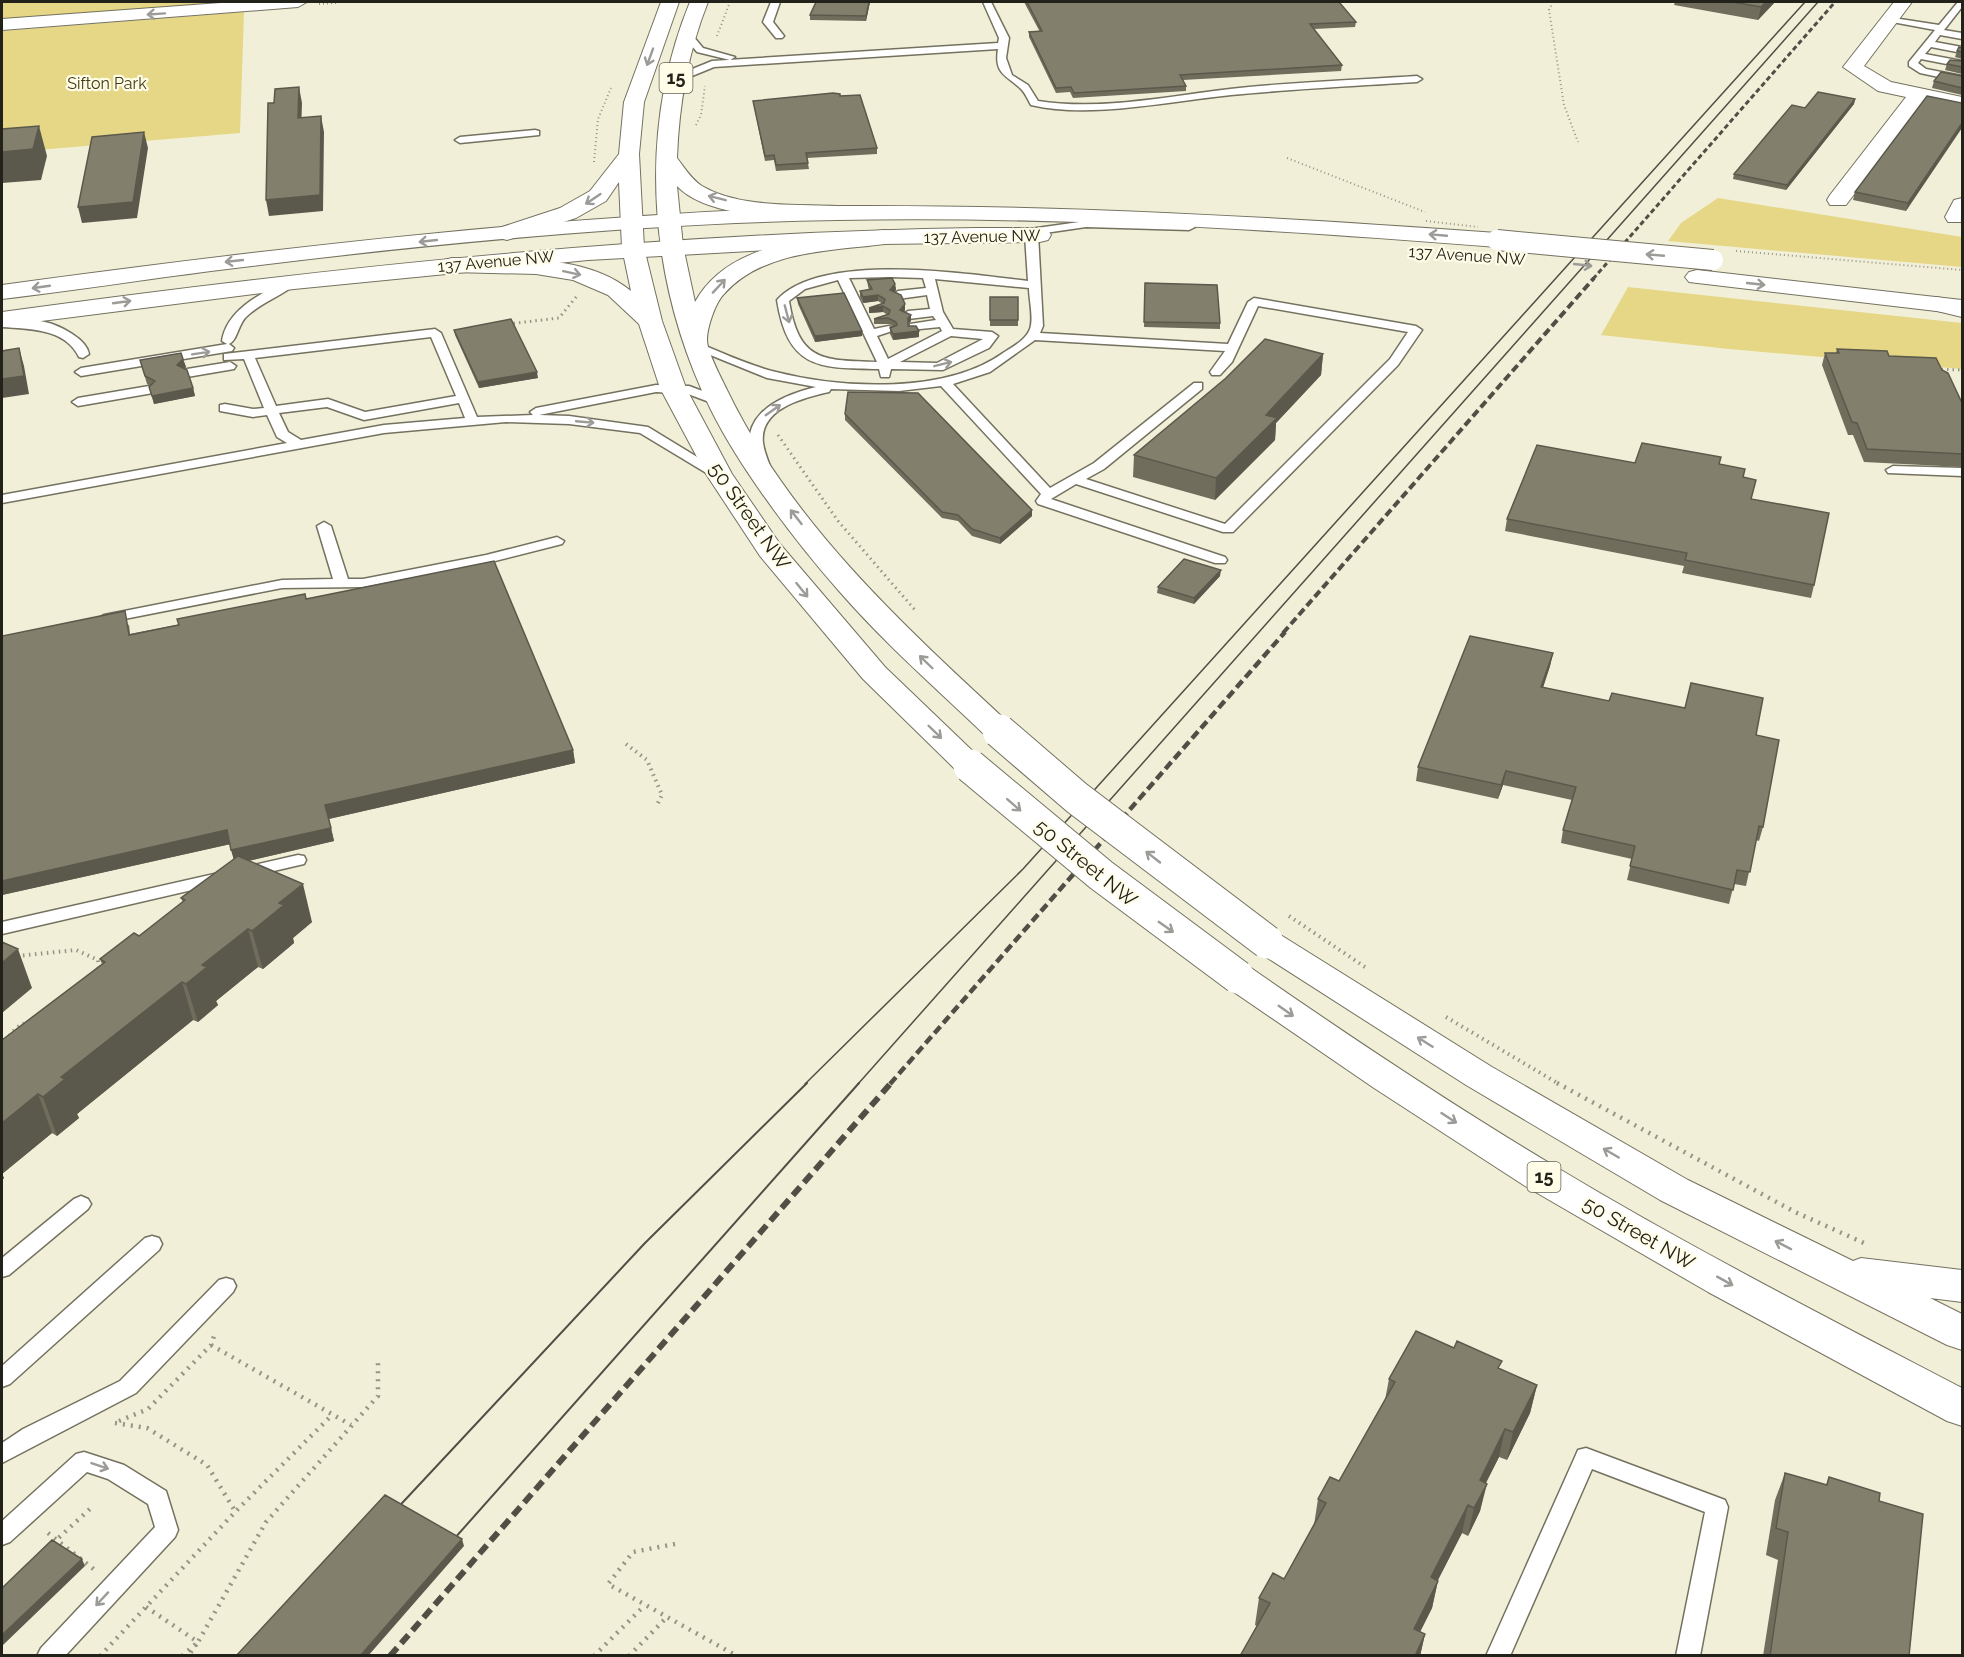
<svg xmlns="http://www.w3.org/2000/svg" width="1964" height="1657" viewBox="0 0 1964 1657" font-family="Raleway,sans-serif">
<rect width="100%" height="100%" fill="#f2efd9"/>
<path fill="#e5d785" d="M 2,2 L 242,2 L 2,22 Z
M 244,12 L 240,133 L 2,153 L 2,31 Z
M 1718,198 L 1962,237 L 1962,267 L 1668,241 L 1681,223 Z
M 1628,287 L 1962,323 L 1962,369 L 1729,349 L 1601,335 Z"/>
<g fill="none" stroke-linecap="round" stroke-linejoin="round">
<g stroke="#74715f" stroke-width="3">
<path id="service" d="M 771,2 L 780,2 L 773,22 L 784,36 L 782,38 L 776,38 L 763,22 Z
M 983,2 L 991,2 L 1009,38 L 1006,58 L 1012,75 L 1028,85 L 1038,101 C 1101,111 1168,96 1230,89 C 1292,82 1355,80 1417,76 L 1422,79 L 1417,82 C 1355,86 1293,89 1231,95 C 1171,101 1090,119 1031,105 C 1028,100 1025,92 1020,88 C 1006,75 994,74 998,49 L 714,67 L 692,76 L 680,99 L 671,97 L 685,72 L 712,61 L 998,43 L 999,38 Z
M 1958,2 L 1962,2 L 1962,7 L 1944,30 L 1962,33 L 1962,39 L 1940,35 L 1935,42 L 1962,47 L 1962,53 L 1931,47 L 1925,54 L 1962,61 L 1962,67 L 1921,59 L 1918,63 L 1926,69 L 1962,76 L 1962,82 L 1920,73 L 1909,66 L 1909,62 L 1935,30 L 1887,21 L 1887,17 L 1939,25 Z
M 682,30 L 688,30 L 703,48 L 735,57 L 730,60 L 697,52 L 680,32 Z
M 535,130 L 539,131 L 539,135 L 460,143 L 455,140 L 460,137 Z
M 1086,221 L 1189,224 L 1195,227 L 1189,230 L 1086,227 L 1038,234 L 1043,326 L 1040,333 L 1228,344 L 1248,302 L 1254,298 L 1416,326 L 1422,330 L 1398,365 L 1233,532 L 1223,532 L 1076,484 L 1051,499 L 1225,557 L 1227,560 L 1225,563 L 1215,563 L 1038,504 L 1036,501 L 1041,494 L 941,386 L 899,391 L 831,389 L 829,392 C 804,398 759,408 763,443 C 764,451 767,458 770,466 L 768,469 L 758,469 C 731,420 774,397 816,387 L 767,378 L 693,348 L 699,344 L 703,345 C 727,355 751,366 776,372 C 842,389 946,394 1003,353 C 1012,347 1026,340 1030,329 C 1034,318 1029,300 1029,288 L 935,279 L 943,312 L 953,329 L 992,332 L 998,336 L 989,348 L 943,370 L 891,369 L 889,377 L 881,377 L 879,369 C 820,368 788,370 777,300 C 821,251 968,274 1028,281 L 1025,235 L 1030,229 ZM 890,277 L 923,278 L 926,288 L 898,291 L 892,295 L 898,299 L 927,295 L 930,309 L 908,311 L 902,315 L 908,319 L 933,316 L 936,320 L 910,324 L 910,330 L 940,327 L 942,331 L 888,359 L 877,336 L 895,330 L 889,326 L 874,329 L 849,278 ZM 838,280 L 877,362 C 824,360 799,363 789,301 L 805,289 ZM 1258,306 L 1408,332 L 1390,359 L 1225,524 L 1086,479 L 1104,469 L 1202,389 L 1202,383 L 1194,383 L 1094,463 L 1050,488 L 953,384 L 990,372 L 1035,340 L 1225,351 L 1210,372 L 1212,375 L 1220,375 L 1232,362 ZM 951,336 L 983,339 L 937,363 L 900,362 Z
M 288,280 L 298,282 C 283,296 261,302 246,317 C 238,325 237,341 229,344 L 234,348 L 232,351 L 81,376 L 75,372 L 81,368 L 227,344 L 222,341 C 227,309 262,293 288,280 Z
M 2,320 C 16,321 32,319 45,322 C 59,325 87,339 89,354 L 83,358 L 79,357 C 65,328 29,329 2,327 Z
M 435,329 L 441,333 L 477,417 L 533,415 L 530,412 L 536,408 L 656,385 L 689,386 L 724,399 L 726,402 L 720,406 L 688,394 L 656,392 L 539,415 L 569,416 L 648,427 L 725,474 L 723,477 L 713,477 L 640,433 L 569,424 L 506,422 L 384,433 L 2,503 L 2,495 L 287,443 L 277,437 L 267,415 L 253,417 L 220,411 L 220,405 L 225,404 L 253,409 L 264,408 L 244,359 L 224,360 L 224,354 ZM 431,337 L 456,396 L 365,412 L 328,399 L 276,406 L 255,358 ZM 459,403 L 465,418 L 384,425 L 301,440 L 288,432 L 279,413 L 327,407 L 364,420 Z
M 230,362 L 236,366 L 234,369 L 187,377 L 181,373 L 187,369 Z
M 149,386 L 155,390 L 153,393 L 78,406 L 72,402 L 78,398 Z
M 1893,466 L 1962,468 L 1962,476 L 1888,473 L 1886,470 Z
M 324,522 L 331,526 L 348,579 L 363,579 L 486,555 L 557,537 L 564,541 L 562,544 L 487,563 L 363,587 L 282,588 L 104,623 L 97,619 L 104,615 L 282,580 L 333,579 L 317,526 Z
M 298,855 L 304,856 L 306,860 L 304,864 L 2,934 L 2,922 Z
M 81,1196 L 88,1199 L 91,1204 L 88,1209 L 9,1275 L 2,1277 L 2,1258 L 74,1199 Z
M 152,1236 L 159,1238 L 162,1244 L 159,1250 L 10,1384 L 2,1387 L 2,1366 L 145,1238 Z
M 226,1278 L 233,1280 L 236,1286 L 233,1292 L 136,1393 L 2,1463 L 2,1443 L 23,1429 L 120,1381 L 219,1280 Z
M 1586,1448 L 1725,1500 L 1728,1507 L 1700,1656 L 1676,1656 L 1705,1512 L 1592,1469 L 1510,1656 L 1486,1656 L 1575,1457 L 1578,1450 Z
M 84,1452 L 124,1465 L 166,1491 L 178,1530 L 175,1537 L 65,1656 L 37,1656 L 41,1648 L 155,1527 L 148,1504 L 108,1479 L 87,1472 L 10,1542 L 2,1545 L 2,1521 L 76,1454 Z"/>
</g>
<g stroke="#74715f" stroke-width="2">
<path id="minor" d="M 1894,2 L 1912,2 L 1864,66 L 1891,82 L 1962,97 L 1962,109 L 1924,101 L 1846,205 L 1830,205 L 1827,200 L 1830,195 L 1906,97 L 1878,91 L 1843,67 Z
M 1962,198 L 1962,222 L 1948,222 L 1945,217 L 1954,200 Z"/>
</g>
<g stroke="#74715f" stroke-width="2">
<path id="tertiary" d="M 234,2 L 307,2 L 298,7 L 2,30 L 2,19 Z"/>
</g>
<g stroke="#74715f" stroke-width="2">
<path id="secondary" d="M 842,206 C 1061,205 1279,217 1497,233 L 1505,235 L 1508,240 L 1505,245 L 1497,247 C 1244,227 990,212 736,223 C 560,231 385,249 211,271 C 141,280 71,291 2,299 L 2,285 C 281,247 560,215 842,206 Z
M 976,228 L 1040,228 L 1048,230 L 1051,235 L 1048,240 L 1040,242 L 880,244 L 588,260 L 294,289 L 2,326 L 2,312 C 325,268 650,233 976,228 Z
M 1697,270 L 1962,300 L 1962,314 L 1689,282 L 1685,277 L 1689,272 Z"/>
</g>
<g stroke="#74715f" stroke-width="2">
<path id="primary" d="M 661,2 L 679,2 L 644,102 L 639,154 L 644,248 L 662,321 L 686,388 L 732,474 L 780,544 L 885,667 L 981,759 L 986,766 L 981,773 L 970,776 L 959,773 L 863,679 L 760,556 L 706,474 L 660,388 L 639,324 L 608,295 L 573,280 L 536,274 L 452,272 L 444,270 L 441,265 L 444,260 L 452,258 C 509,260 584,252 631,291 L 622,248 L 619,182 L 606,201 L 576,218 L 507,240 L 499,238 L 496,233 L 499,228 L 560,208 L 590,191 L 619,154 L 624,102 Z
M 690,2 L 708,2 C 688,52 679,104 677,158 C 684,167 691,179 702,186 C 740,208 795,204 837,206 L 845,208 L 848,213 L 845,218 L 837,220 C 793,217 709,220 677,186 L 683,246 L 695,302 C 730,238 822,238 885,230 L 893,232 L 896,237 L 893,242 L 885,244 C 831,251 763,250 724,294 C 715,303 707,328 707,340 C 707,352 722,379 727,390 C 791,523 904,626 1010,724 L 1015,731 L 1010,738 L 999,740 L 988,738 C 938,690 885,644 839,591 C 795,541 741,470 711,410 C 649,284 636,133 690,2 Z
M 1937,297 L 1962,303 L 1962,317 L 1929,309 L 1925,304 L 1929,299 Z
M 1267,930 L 1279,934 L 1492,1067 L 1688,1180 L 1853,1261 L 1861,1258 L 1962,1270 L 1962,1302 L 1930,1298 L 1962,1314 L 1962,1350 L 1947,1345 L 1660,1200 L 1466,1085 L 1255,950 L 1249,942 L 1255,934 Z
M 1238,965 L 1251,968 C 1349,1036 1449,1103 1551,1164 C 1685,1245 1824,1316 1962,1388 L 1962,1426 L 1947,1421 L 1708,1292 L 1525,1186 L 1374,1088 L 1225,986 L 1220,977 L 1225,968 Z"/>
</g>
<path stroke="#969484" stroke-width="2" stroke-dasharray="1 3" stroke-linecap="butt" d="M 1553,2 L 1549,10 L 1564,105 L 1578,142
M 319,4 L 336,3
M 717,36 L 730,2
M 696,125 L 701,115 L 705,86
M 1287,158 L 1425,212
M 594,162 L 598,119 L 611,88
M 1736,251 L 1962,270"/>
<path stroke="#969484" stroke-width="3" stroke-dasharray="1.5 4" stroke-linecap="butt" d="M 508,324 L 559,318 L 577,296
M 1936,369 L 1962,370
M 778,435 L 838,521 L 915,610"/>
<path stroke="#969484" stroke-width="4" stroke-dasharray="1.5 4.5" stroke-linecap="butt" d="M 626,744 L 647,760 L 662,795 L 657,805
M 1289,916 L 1368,969
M 17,956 L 76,950 L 98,960 L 99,971
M 1446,1017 L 1559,1084
M 2,1045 L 16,1028 L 27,1022"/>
<path stroke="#969484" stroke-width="4.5" stroke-dasharray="2 6" stroke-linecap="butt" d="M 1557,1083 L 1795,1212 L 1864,1243
M 211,1345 L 351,1425
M 119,1421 L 148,1409 L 211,1345 L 214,1336
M 115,1423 L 147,1428 L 207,1465 L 235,1511
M 48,1533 L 96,1571
M 53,1543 L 92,1507
M 675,1544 L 633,1552 L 608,1584 L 737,1656
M 146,1607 L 198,1642 L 266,1522 L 378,1396 L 378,1361
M 100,1656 L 236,1511 L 332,1415
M 182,1656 L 198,1642 L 188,1656
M 594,1656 L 645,1605
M 629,1656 L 667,1617"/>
<use href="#service" fill="#fff" fill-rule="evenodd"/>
<use href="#minor" fill="#fff" fill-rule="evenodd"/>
<use href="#tertiary" fill="#fff" fill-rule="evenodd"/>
<use href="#secondary" fill="#fff" fill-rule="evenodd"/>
<use href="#primary" fill="#fff" fill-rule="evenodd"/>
<path stroke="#514f45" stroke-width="1.5" d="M 805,1084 L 1023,869 L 1805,2
M 858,1084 L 1818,2"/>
<path stroke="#514f45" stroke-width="2" d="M 390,1516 L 645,1243 L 807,1083
M 446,1548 L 859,1083"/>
<path stroke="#514f45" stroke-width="3" stroke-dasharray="5 3" stroke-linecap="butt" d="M 1593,279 L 1835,2"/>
<path stroke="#514f45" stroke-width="4" stroke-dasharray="8 4" stroke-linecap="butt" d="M 1283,633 L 1594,278"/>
<path stroke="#514f45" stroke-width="4.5" stroke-dasharray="9 4.5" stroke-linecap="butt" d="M 890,1084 L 1285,632"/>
<path stroke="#514f45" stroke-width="6" stroke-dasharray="11 6" stroke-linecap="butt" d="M 390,1656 L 891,1083"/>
<g stroke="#74715f" stroke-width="22" stroke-linecap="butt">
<path id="secondary-bridge" d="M 1497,240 L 1713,260"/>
</g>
<g stroke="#74715f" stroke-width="35" stroke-linecap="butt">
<path id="primary-bridge" d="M 999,731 L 1077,798 L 1267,942
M 970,766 L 1101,875 L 1238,977"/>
</g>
<path stroke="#969484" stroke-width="2" stroke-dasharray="1 3" stroke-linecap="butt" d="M 1426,221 L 1478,227"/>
<use href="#secondary-bridge" stroke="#fff" stroke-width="20"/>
<use href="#primary-bridge" stroke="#fff" stroke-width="33"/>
</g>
<path fill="#706d5d" d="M 816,2 L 870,2 L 866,21 L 810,20 L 810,15 Z
M 1024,2 L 1339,2 L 1356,22 L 1355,27 L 1314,29 L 1342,65 L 1341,71 L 1183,80 L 1186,86 L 1186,91 L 1073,98 L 1070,92 L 1056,93 L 1029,37 L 1029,32 L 1040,32 Z
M 1675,2 L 1775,2 L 1758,20 L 1674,5 Z
M 1962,48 L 1962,59 L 1955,57 L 1957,51 Z
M 1962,61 L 1962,74 L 1945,70 L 1947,64 Z
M 1962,76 L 1962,95 L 1932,88 L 1934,81 Z
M 1855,99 L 1854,104 L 1786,190 L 1733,179 L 1734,174 L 1805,108 Z
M 753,101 L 877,148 L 877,154 L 807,158 L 809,169 L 776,171 L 774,160 L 765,161 Z
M 1962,103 L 1906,211 L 1853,200 L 1855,192 Z
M 867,280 L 895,284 L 896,290 L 894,292 L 905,304 L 905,310 L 904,312 L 911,321 L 908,324 L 908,326 L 919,331 L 919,337 L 893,340 L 890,334 L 890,328 L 894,327 L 889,324 L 874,324 L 874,319 L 888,315 L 883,312 L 869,313 L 869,308 L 883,304 L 878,301 L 863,303 L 860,297 L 860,291 L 869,290 L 868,286 Z
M 1145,283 L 1220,323 L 1220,329 L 1144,327 Z
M 990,297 L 1018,297 L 1018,326 L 990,326 Z
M 797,298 L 862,336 L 815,342 L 798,304 Z
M 454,330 L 538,378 L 479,388 L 455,335 Z
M 1837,349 L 1889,356 L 1942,370 L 1962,403 L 1962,467 L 1864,462 L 1853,435 L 1848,435 L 1822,365 L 1825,353 L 1836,353 Z
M 1323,354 L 1321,375 L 1276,423 L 1275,440 L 1215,500 L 1133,477 L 1134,455 Z
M 183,359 L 186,367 L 184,369 L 193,388 L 195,396 L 154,404 L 149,387 L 150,386 L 147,384 L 140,360 Z
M 845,414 L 1032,510 L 1032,516 L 1000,544 L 972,536 L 958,521 L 942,518 L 845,420 Z
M 1635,463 L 1720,464 L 1743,478 L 1751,499 L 1814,585 L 1811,598 L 1682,573 L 1684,566 L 1505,531 L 1507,519 Z
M 1220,576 L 1194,604 L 1157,593 L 1158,587 Z
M 306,599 L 573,750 L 575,763 L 329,819 L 334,841 L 249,861 L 312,922 L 293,938 L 294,943 L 263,969 L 258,967 L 216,1001 L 218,1005 L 198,1022 L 193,1020 L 77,1114 L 79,1118 L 57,1136 L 52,1133 L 2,1174 L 4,1178 L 2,1180 L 2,1040 L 102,964 L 100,959 L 139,936 L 183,902 L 181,898 L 234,859 L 230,844 L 2,895 L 129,624 L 130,634 Z
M 1553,653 L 1550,666 L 1543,687 L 1756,735 L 1763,827 L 1759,841 L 1756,840 L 1746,886 L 1734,884 L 1729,904 L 1627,880 L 1632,859 L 1561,843 L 1563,830 L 1572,800 L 1503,785 L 1498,799 L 1416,781 L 1418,767 Z
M 1500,1369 L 1537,1385 L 1530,1413 L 1507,1460 L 1499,1457 L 1486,1483 L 1480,1511 L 1468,1536 L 1462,1533 L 1438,1580 L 1432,1608 L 1420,1632 L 1425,1634 L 1420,1656 L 1240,1656 L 1257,1626 L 1255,1625 L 1259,1598 L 1284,1579 L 1314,1525 L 1318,1499 L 1339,1481 L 1385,1400 L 1389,1379 Z
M 1785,1473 L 1826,1485 L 1829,1477 L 1879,1501 L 1909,1656 L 1763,1656 L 1778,1560 L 1766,1555 L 1775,1500 Z"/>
<path fill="#5b594c" d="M 869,2 L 870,2 L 866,21 L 866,16 Z
M 1766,2 L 1775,2 L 1758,20 L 1761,7 Z
M 299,87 L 302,103 L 301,133 L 298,118 Z
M 1855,99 L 1854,104 L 1786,190 L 1787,185 Z
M 321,116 L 324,132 L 323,211 L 269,216 L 266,200 Z
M 1962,123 L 1962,128 L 1906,211 L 1908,203 Z
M 39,126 L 47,156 L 41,180 L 2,183 L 2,152 Z
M 144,132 L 148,148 L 137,218 L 82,223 L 78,207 Z
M 895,284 L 896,290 L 890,296 L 890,290 Z
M 878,295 L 878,301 L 863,303 L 863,297 Z
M 905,304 L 905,310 L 900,316 L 900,310 Z
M 883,306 L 883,312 L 869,313 L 869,308 Z
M 911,315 L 911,321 L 908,324 L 908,318 Z
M 862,331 L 862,336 L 815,342 L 815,336 Z
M 919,331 L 919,337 L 893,340 L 893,334 Z
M 19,348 L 24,366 L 29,394 L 2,398 L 2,379 Z
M 1323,354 L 1321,375 L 1276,423 L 1275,440 L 1215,500 L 1216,478 L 1266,415 Z
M 183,359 L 186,367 L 179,374 L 177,365 Z
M 537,372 L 538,378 L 479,388 L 478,382 Z
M 193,388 L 195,396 L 154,404 L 152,396 Z
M 1032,510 L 1032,516 L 1000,544 L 1000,538 Z
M 1221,570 L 1220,576 L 1194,604 L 1194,598 Z
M 1553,653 L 1550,666 L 1539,700 L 1541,687 Z
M 573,750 L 575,763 L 328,819 L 325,805 Z
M 1506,771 L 1503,785 L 1498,799 L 1501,785 Z
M 331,828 L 334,841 L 235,864 L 231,850 Z
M 227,830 L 231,844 L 2,895 L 2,881 Z
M 303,884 L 312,922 L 293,938 L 294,943 L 263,969 L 252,931 L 279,903 Z
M 248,929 L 258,967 L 216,1001 L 218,1005 L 198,1022 L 186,984 L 202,965 Z
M 18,949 L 32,988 L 2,1013 L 2,963 Z
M 182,982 L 193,1020 L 77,1114 L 79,1118 L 57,1136 L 43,1097 L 61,1077 Z
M 38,1094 L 52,1133 L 2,1174 L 4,1178 L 2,1180 L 2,1123 Z
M 1537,1385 L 1530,1413 L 1507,1460 L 1513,1432 Z
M 1505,1429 L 1499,1457 L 1473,1508 L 1480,1480 Z
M 1487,1484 L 1480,1511 L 1468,1536 L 1474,1508 Z
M 1468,1505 L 1462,1533 L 1425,1605 L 1431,1577 Z
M 462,1539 L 464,1546 L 368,1656 L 360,1656 Z
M 82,1559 L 85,1566 L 2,1646 L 2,1635 Z
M 1438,1581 L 1432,1608 L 1408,1656 L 1414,1629 Z
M 1425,1634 L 1420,1656 L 1415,1656 Z"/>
<path fill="#827f6c" stroke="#5b594c" stroke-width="1.5" d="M 816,2 L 869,2 L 866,16 L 810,15 Z
M 1027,2 L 1339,2 L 1356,22 L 1310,24 L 1342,65 L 1180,75 L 1186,86 L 1074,93 L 1071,87 L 1056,88 L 1029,32 L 1042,31 Z
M 1732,2 L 1766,2 L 1761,7 Z
M 1959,47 L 1962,48 L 1962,52 L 1957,51 Z
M 1950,60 L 1962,61 L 1962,67 L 1947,64 Z
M 1941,72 L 1962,76 L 1962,88 L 1934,81 Z
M 299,87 L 298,118 L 321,116 L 320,195 L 266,200 L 268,103 L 274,103 L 275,89 Z
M 1818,92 L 1855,99 L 1787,185 L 1734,174 L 1792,105 L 1805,108 Z
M 833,93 L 840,94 L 840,96 L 860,95 L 877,148 L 806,153 L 808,163 L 776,165 L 774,155 L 765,156 L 753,101 Z
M 1927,96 L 1962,103 L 1962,123 L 1908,203 L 1855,192 Z
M 39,126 L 33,149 L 2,152 L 2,129 Z
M 144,132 L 133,202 L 78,207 L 92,137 Z
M 892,278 L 895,284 L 890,290 L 901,295 L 905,304 L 900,310 L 911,315 L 908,318 L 908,326 L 916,326 L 919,331 L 893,334 L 890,328 L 897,325 L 896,322 L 888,318 L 874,319 L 889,314 L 890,310 L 883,306 L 869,308 L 884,303 L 885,299 L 878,295 L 863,297 L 860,291 L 872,289 L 867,280 Z
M 1145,283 L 1217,285 L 1220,323 L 1144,322 Z
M 844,293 L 862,331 L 815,336 L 797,298 Z
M 990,297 L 1018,297 L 1018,320 L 990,320 Z
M 511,319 L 537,372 L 478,382 L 454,330 Z
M 1265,339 L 1323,354 L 1266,415 L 1277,418 L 1216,478 L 1134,455 L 1226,378 Z
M 19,348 L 24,376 L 2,379 L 2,351 Z
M 1837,349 L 1887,351 L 1889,356 L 1936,358 L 1942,370 L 1948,373 L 1962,403 L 1962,454 L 1867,449 L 1857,423 L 1852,422 L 1825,353 L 1839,353 Z
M 181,353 L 183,359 L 177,365 L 187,370 L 193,388 L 152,396 L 149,387 L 155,381 L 145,376 L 140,360 Z
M 848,392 L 918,393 L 1032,510 L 1000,538 L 972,529 L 958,515 L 942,512 L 845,414 Z
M 1642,443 L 1721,457 L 1719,464 L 1745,469 L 1743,477 L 1756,480 L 1751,499 L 1829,513 L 1814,585 L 1685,560 L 1687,553 L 1507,519 L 1537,445 L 1635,463 Z
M 1184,559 L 1221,570 L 1194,598 L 1158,587 Z
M 494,561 L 573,750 L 325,805 L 331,828 L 231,850 L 227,830 L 2,881 L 2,636 L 125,611 L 129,635 L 179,625 L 177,619 L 305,594 L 306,599 Z
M 1470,636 L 1553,653 L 1541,687 L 1609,701 L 1612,693 L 1685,708 L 1691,683 L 1763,698 L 1756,735 L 1779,740 L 1763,827 L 1759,826 L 1750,872 L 1737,870 L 1733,890 L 1630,866 L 1635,846 L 1563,830 L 1576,787 L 1506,771 L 1501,785 L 1418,767 Z
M 238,856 L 303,884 L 279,903 L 284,905 L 252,931 L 248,929 L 202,965 L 207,967 L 186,984 L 182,982 L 61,1077 L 65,1079 L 43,1097 L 38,1094 L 2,1123 L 2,1040 L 105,962 L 100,959 L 134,933 L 139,936 L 185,900 L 181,898 Z
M 2,942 L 18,949 L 2,963 Z
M 1416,1331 L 1454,1348 L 1457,1341 L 1502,1361 L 1498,1368 L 1537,1385 L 1513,1432 L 1505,1429 L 1480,1480 L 1487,1484 L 1474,1508 L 1468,1505 L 1431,1577 L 1438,1581 L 1414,1629 L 1425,1634 L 1415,1656 L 1240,1656 L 1270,1603 L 1259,1598 L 1273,1573 L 1284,1579 L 1326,1503 L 1318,1499 L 1330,1477 L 1339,1481 L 1395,1382 L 1389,1379 Z
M 1785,1473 L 1827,1485 L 1829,1477 L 1880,1493 L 1879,1501 L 1923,1514 L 1909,1656 L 1770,1656 L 1788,1532 L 1776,1528 Z
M 385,1495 L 462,1539 L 360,1656 L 236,1656 Z
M 52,1540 L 82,1559 L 2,1635 L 2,1588 Z"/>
<defs><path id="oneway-shaft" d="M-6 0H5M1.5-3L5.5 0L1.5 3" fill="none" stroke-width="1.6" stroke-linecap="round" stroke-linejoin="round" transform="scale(1.5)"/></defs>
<g stroke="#9c9b98">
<use href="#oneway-shaft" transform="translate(156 14) rotate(176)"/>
<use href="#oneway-shaft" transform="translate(650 57) rotate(110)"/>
<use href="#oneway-shaft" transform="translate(717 198) rotate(-166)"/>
<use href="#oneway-shaft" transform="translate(593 199) rotate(146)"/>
<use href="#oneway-shaft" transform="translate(1438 235) rotate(-175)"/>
<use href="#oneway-shaft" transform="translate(428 241) rotate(174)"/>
<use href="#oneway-shaft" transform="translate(1655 255) rotate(-175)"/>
<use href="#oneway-shaft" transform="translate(234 261) rotate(174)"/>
<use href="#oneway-shaft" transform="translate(1583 265) rotate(6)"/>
<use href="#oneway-shaft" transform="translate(572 273) rotate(12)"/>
<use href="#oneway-shaft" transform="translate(1756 284) rotate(6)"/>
<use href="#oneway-shaft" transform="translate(719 286) rotate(-47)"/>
<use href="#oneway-shaft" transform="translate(41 287) rotate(172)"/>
<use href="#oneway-shaft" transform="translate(122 302) rotate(-8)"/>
<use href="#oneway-shaft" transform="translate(787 314) rotate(75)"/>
<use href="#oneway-shaft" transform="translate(201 353) rotate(-9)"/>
<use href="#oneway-shaft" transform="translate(943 364) rotate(-14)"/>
<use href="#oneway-shaft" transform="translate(773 410) rotate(-35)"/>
<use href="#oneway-shaft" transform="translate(585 422) rotate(5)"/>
<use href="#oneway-shaft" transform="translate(796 517) rotate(-128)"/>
<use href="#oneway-shaft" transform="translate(802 590) rotate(51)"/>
<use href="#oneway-shaft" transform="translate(926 662) rotate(-136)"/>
<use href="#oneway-shaft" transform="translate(935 732) rotate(44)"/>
<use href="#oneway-shaft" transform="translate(1014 805) rotate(41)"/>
<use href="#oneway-shaft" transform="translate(1153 857) rotate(-142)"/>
<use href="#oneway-shaft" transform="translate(1166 927) rotate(35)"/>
<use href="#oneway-shaft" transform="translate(1286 1011) rotate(35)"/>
<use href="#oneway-shaft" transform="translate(1425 1042) rotate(-148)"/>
<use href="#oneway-shaft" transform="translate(1449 1118) rotate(33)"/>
<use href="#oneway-shaft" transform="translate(1611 1153) rotate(-150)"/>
<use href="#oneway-shaft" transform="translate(1783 1245) rotate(-153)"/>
<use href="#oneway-shaft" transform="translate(1725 1281) rotate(29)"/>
<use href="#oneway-shaft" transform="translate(100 1466) rotate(19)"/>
<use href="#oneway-shaft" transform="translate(102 1599) rotate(133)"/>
</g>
<g text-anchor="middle" stroke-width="4.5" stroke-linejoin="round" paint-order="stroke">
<g font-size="16" fill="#403a13" stroke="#fffce7">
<text x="107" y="89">Sifton Park</text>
</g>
<g font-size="16" fill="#22211a" stroke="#fffce7">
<text transform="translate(982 236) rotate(-1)" y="6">137 Avenue NW</text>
<text transform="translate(1467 255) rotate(4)" y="6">137 Avenue NW</text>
<text transform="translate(496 261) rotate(-5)" y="6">137 Avenue NW</text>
</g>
<g fill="#fffce7" stroke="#646358" stroke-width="1.5">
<rect x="659.5" y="63" width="33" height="30" rx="4.5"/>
<rect x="1527.5" y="1162" width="33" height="30" rx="4.5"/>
</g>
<g font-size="18" font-weight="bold" fill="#22211a">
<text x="676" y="84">15</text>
<text x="1544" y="1183">15</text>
</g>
<g font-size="20" fill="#22211a" stroke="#fffce7">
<text transform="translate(750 516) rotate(55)" y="7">50 Street NW</text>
<text transform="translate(1086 863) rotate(39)" y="7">50 Street NW</text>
<text transform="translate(1639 1233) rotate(30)" y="7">50 Street NW</text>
</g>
</g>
<rect width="1964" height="1657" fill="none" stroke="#22211a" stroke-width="6"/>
</svg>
